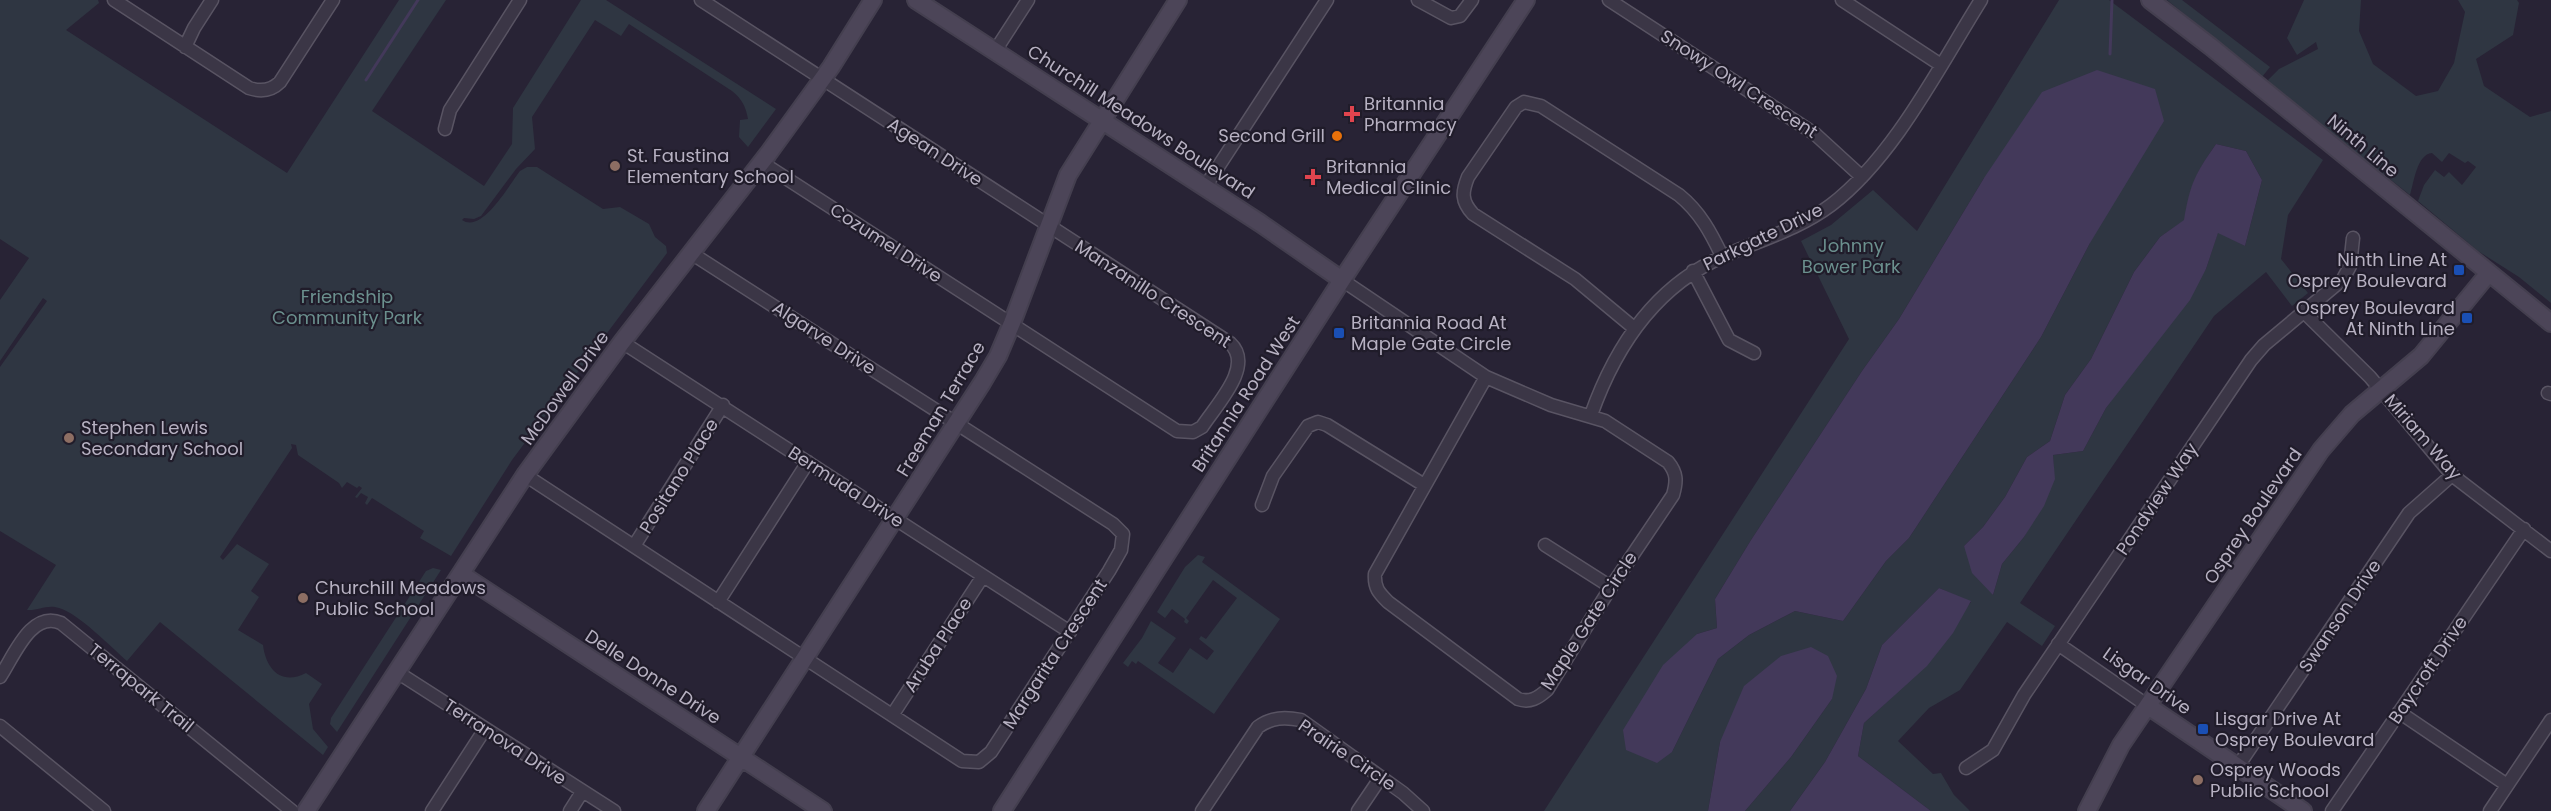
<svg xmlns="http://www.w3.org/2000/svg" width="2551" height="811" viewBox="0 0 2551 811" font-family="Poppins,sans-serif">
<rect width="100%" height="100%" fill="#282335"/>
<path fill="#2f3642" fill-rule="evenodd" d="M 0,0 L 98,0 L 99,3 L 66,30 L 287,173 L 399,0 L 446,0 L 372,111 L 484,186 L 512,144 L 513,108 L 581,0 L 606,0 L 776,109 L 748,147 L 739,137 L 740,120 L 748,119 C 746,107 742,99 732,91 L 629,24 L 621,36 L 595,20 L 532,117 L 535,149 L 516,169 L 481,216 L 474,219 L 464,218 L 462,220 C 482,234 509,185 520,171 L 527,167 L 537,167 L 603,209 L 620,207 L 649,224 L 655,237 L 666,246 L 667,253 L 512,460 L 451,556 L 420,538 L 424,531 L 372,498 L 367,505 L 365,503 L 368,497 L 361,493 L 357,498 L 355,497 L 362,488 L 359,486 L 357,488 L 347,482 L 342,488 L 339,483 L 298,455 L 296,445 L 291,444 L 292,448 L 220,557 L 223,560 L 237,544 L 269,564 L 251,591 L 259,597 L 238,630 L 263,645 C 266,669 281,686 306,673 L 322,684 L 309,704 L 313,729 L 328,747 L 323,755 L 160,622 L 127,661 C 111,647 78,613 59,608 C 47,604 38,611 27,610 L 56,565 L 0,531 L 0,367 L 47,301 L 43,298 L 0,361 L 0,300 L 29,258 L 0,239 Z
M 2059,0 L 2109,0 L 2323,160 L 2288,215 L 2281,259 L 2308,293 L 2292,306 L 2266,272 L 2214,316 L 2020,603 L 2055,626 L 2042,646 L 2007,622 L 1960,690 L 1929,708 L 1898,741 L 1933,774 L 1941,773 L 1954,795 L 1970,811 L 1931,811 L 1858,756 L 1864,723 L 1889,700 L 1971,602 L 1939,588 L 1882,645 L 1866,689 L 1825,762 L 1790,811 L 1745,811 L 1791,757 L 1832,699 L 1720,742 L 1708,811 L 1544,811 L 1849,339 L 1801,241 L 1831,225 L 1873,190 L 1917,231 ZM 2216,144 L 2246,151 L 2262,180 L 2245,246 L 2218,232 L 2206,269 L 2106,408 L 2083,451 L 2053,455 L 2054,479 L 2024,537 L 2002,564 L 1993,595 L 1964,546 L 1983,527 L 2005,497 L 2027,457 L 2050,441 L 2065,395 L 2091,359 L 2134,272 L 2160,237 L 2185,220 C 2190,185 2196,173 2216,144 ZM 1984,178 L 2090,243 L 2041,337 L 1909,538 L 1886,561 L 1843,621 L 1795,611 L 1749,635 L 1718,659 L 1672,752 L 1697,634 L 1717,628 L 1715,599 L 1751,540 L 1862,371 L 1899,319 Z
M 2167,0 L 2182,0 L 2270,67 L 2262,77 Z
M 2304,0 L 2361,0 L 2359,31 L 2373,64 L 2416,96 L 2438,91 L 2454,63 L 2465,12 L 2458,0 L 2517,0 L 2519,3 L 2513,35 L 2476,59 L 2484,86 L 2530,117 L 2551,111 L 2551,303 L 2519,277 L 2478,251 L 2418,201 L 2424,185 L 2435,170 L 2444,177 L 2449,172 L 2462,185 L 2476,167 L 2468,161 L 2465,163 L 2449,153 L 2442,162 L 2432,153 C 2417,154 2414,182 2410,195 L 2272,86 L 2268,80 L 2279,69 L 2318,49 L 2316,42 L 2297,55 L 2287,38 Z
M 1198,555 L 1205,557 L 1202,562 L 1280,619 L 1214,714 L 1138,661 L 1136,664 L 1132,661 L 1128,667 L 1123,663 L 1142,638 L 1151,621 L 1176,638 L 1158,663 L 1173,673 L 1190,648 L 1207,660 L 1214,651 L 1199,639 L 1201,636 L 1206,639 L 1237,598 L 1213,580 L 1186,618 L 1189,621 L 1187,624 L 1184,622 L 1185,619 L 1172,609 L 1165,618 L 1157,612 L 1185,567 Z
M 433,568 L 441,570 L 337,732 L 330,724 L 331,718 L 426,571 Z"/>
<path fill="#43395a" d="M 2097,70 L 2155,89 L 2164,121 L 2090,243 L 2041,337 L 1909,538 L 1886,561 L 1843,621 L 1795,611 L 1749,635 L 1718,659 L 1672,752 L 1657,763 L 1626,750 L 1623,730 L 1663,665 L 1697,634 L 1717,628 L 1715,599 L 1751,540 L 1862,371 L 1899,319 L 1984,178 L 2042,92 Z
M 2216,144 L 2246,151 L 2262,180 L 2245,246 L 2218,233 L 2206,269 L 2190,300 L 2106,408 L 2083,451 L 2053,455 L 2055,479 L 2044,506 L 2024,537 L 2002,564 L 1993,595 L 1972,573 L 1964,546 L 1983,527 L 2005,497 L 2027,457 L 2050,441 L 2065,395 L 2091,359 L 2134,272 L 2160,237 L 2184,220 C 2190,184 2195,174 2216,144 Z
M 1939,588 L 1971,601 L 1953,633 L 1927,666 L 1864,723 L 1858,756 L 1931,811 L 1790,811 L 1825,762 L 1866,689 L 1882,645 Z
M 1811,647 L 1828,656 L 1837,676 L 1832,699 L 1791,757 L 1745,811 L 1708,811 L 1720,742 L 1744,686 L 1781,656 Z"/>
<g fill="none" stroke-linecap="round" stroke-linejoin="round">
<path stroke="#43395a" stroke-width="3" d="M 2110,54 L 2112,0
M 366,80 L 418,0"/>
<g stroke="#595463" stroke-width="15">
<path id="street" d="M 114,0 L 249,88 C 261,92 271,91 280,82 L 333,0
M 701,0 L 1230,343 C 1255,366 1216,405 1202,427 L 1193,432 L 1177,431 L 761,162
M 1418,0 L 1451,18 L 1460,16 L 1472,0
M 1609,0 L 1815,134 L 1862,177
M 1842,0 L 1941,65
M 185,47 L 194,28 L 212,0
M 995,51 L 1028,0
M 445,129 L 450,110 L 520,0
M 1205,187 L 1327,0
M 1693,271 L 1729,340 L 1754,353
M 1342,280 L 1486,377 L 1551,405 L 1605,421 L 1668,462 C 1677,473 1677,481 1673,495 L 1611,587 L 1547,690 C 1538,698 1530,703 1518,699 L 1388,602 C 1379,593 1374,588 1375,574 L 1486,377
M 2304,312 L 2370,377 L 2452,475 L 2551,551
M 1634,328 L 1575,279 L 1473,214 C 1461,201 1462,192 1468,177 L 1516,107 L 1524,102 L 1541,106 L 1679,195 C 1700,212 1711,233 1722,256
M 622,342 L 1070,632
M 2548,393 L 2551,394
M 1591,415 C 1615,347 1655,286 1724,256 C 1760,240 1799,229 1831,205 C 1894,157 1939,67 1981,0
M 525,475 L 962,761 L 979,762 L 991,752 L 1109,571 L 1121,550 L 1123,534 L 1113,524 L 691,253
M 1262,505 L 1273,476 L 1308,426 L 1318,422 L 1327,425 L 1424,485
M 1545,545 L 1611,587
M 634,546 L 723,405
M 718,602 L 808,462
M 2058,644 L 2148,706
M 397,672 L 614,811
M 0,677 C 14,656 31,610 61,623 L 292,811
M 2399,712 L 2507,785
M 893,714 L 983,576
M 0,726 L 104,811
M 2238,766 L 2409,513 L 2452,475
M 1966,768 L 1993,750 L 2024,695 L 2251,360 L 2264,345 L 2343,279 L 2350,266 L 2353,238
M 432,811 L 485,729
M 570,811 L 582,792
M 1202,811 L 1258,727 C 1272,717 1285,717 1301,720 L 1403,793 L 1423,811
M 1358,811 L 1381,777
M 2332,811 L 2524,529
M 2490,811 L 2551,720"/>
</g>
<g stroke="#443f4f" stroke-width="20">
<path id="secondary" d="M 916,0 L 1260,223 L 1342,280
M 2150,0 L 2210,46 L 2551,323
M 461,574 L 823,811
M 2148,706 L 2303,811
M 306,811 L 525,475 L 622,342 L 768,154 L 831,67 L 873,0
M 706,811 L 982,383 L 998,356 L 1012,323 L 1068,175 L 1178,0
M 1002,811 L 1342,280 L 1526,0
M 2087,811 L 2121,745 L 2321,450 L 2352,414 L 2421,356 L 2488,274"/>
</g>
<use href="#street" stroke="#3b3646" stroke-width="12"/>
<use href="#secondary" stroke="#4c4558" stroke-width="16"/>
</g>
<g fill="#e0444e" stroke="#201c2a" stroke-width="2">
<path d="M1349 105h6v6h6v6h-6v6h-6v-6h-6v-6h6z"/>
<path d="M1310 168h6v6h6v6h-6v6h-6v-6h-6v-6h6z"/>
</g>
<circle fill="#e8710a" stroke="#201c2a" stroke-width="2" cx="1337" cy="136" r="6"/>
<g fill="#8d6e63" stroke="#201c2a" stroke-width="2">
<circle cx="615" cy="166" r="6"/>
<circle cx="69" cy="438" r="6"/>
<circle cx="303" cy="598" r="6"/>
<circle cx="2198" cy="780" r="6"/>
</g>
<g fill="#1a4fb4" stroke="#201c2a" stroke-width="2">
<rect x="2453" y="264" width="12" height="12" rx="3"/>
<rect x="2461" y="312" width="12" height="12" rx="3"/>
<rect x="1333" y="327" width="12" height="12" rx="3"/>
<rect x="2197" y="723" width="12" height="12" rx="3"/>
</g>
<g text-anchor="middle" stroke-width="4.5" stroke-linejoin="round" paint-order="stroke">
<g font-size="18" fill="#b7b1c2" stroke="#201c2a">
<text transform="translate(1739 84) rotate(33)" y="6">Snowy Owl Crescent</text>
<text transform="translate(1141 122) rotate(33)" y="6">Churchill Meadows Boulevard</text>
<text transform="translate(2363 146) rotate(40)" y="6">Ninth Line</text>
<text transform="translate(935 152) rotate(33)" y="6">Agean Drive</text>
<text transform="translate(1763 237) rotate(-26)" y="6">Parkgate Drive</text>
<text transform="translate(886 243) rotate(33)" y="6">Cozumel Drive</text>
<text transform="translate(1153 294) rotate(33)" y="6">Manzanillo Crescent</text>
<text transform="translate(824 338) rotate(33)" y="6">Algarve Drive</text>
<text transform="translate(565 388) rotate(-54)" y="6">McDowell Drive</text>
<text transform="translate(1246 394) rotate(-57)" y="6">Britannia Road West</text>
<text transform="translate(941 409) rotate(-59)" y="6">Freeman Terrace</text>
<text transform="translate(2423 437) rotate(49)" y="6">Miriam Way</text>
<text transform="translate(679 476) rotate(-58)" y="6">Positano Place</text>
<text transform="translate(846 487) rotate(33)" y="6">Bermuda Drive</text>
<text transform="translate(2157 499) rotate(-56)" y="6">Pondview Way</text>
<text transform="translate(2253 516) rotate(-56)" y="6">Osprey Boulevard</text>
<text transform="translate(2340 616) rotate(-56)" y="6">Swanson Drive</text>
<text transform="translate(1589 621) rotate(-57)" y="6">Maple Gate Circle</text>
<text transform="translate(938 645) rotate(-57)" y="6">Aruba Place</text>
<text transform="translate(1055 654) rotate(-57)" y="6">Margarita Crescent</text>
<text transform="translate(2428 670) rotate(-56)" y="6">Baycroft Drive</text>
<text transform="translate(653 677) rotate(33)" y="6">Delle Donne Drive</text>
<text transform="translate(2147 681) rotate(35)" y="6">Lisgar Drive</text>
<text transform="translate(141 688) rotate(39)" y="6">Terrapark Trail</text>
<text transform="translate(505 742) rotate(33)" y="6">Terranova Drive</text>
<text transform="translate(1347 755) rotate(34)" y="6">Prairie Circle</text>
</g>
<g font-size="18" fill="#b7b1c2" stroke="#201c2a" text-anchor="start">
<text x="1364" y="110">Britannia<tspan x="1364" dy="21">Pharmacy</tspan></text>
<text x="1325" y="142" text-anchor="end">Second Grill</text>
<text x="627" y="162">St. Faustina<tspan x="627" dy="21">Elementary School</tspan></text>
<text x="1326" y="173">Britannia<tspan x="1326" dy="21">Medical Clinic</tspan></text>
<text x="2447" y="266" text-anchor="end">Ninth Line At<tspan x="2447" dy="21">Osprey Boulevard</tspan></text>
<text x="2455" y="314" text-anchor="end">Osprey Boulevard<tspan x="2455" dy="21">At Ninth Line</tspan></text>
<text x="1351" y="329">Britannia Road At<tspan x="1351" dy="21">Maple Gate Circle</tspan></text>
<text x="81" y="434">Stephen Lewis<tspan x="81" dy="21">Secondary School</tspan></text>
<text x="315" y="594">Churchill Meadows<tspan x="315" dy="21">Public School</tspan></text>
<text x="2215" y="725">Lisgar Drive At<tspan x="2215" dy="21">Osprey Boulevard</tspan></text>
<text x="2210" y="776">Osprey Woods<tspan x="2210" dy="21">Public School</tspan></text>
</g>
<g font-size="18" fill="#6b908e" stroke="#201c2a">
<text x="1851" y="252">Johnny<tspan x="1851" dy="21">Bower Park</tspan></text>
<text x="347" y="303">Friendship<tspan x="347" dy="21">Community Park</tspan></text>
</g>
</g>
</svg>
